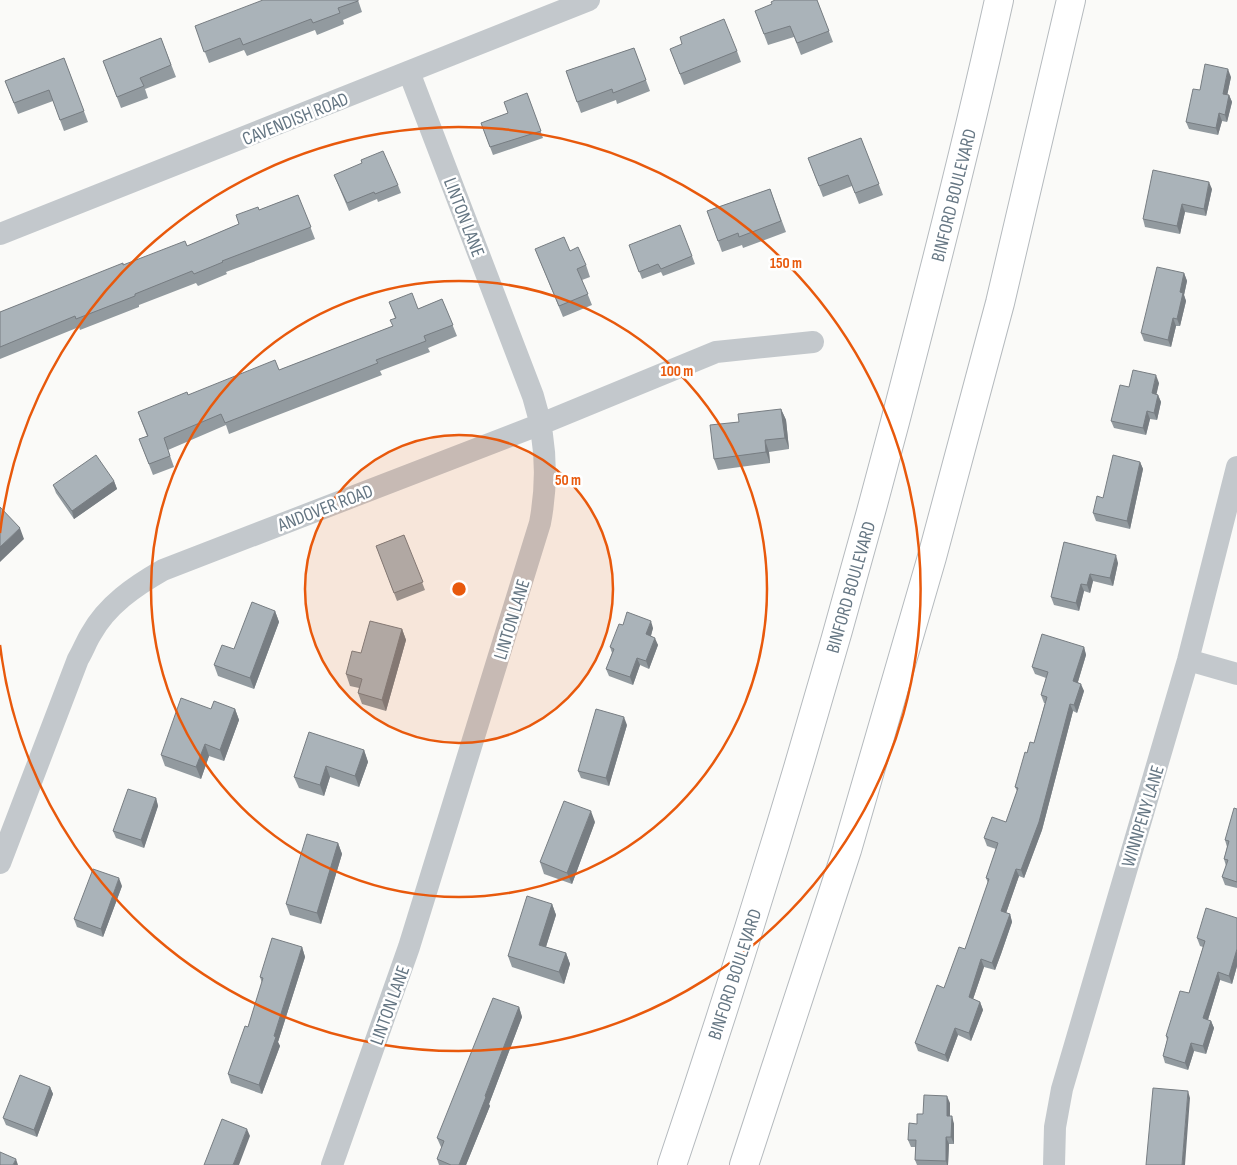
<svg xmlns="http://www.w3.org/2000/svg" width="1237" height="1165" viewBox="0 0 1237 1165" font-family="'Sofia Sans Condensed',sans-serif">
<rect width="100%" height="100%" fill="#fafaf8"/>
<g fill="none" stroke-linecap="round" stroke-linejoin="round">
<g stroke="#b5babe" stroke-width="30">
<path id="major" d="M 672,1165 C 764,892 846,616 917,337 C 946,225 974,113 999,0
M 744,1165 L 847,850 L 932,557 L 1000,303 L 1071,0"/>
</g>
<path stroke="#c3c8cc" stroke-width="22" d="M 0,234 L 589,0
M 1188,660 L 1237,674
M 0,863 L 78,659 C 83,651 86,642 91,634 C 107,605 135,586 163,570 L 541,424 L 716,352 L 813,342
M 332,1165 L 409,947 L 540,523 C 548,481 546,437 533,396 L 409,72
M 1054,1165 L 1055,1127 L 1062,1089 L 1188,660 L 1237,467"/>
<use href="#major" stroke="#fff" stroke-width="28"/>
</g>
<path fill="#929a9f" d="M 358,0 L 362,12 L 343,20 L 344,24 L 317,35 L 315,30 L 247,56 L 244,50 L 209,63 L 195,26 Z
M 817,0 L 833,42 L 801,55 L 794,37 L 768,45 L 755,11 Z
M 161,38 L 176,77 L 145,89 L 148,98 L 121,108 L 103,61 Z
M 634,48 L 650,91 L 617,104 L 616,100 L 581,113 L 566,71 Z
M 670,49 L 737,51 L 741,62 L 684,85 Z
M 64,58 L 88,122 L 64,131 L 53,101 L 18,114 L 5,81 Z
M 1231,77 L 1227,95 L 1229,95 L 1232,102 L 1227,122 L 1222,121 L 1218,135 L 1189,129 L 1186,122 L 1200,90 Z
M 527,93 L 543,138 L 493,155 L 481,123 L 508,113 Z
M 861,138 L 883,195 L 859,204 L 852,186 L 823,197 L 808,158 Z
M 334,175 L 398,185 L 401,193 L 378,202 L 377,199 L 349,211 Z
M 770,189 L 786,232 L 743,248 L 742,245 L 722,252 L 707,211 Z
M 1212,189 L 1206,216 L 1185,212 L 1180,234 L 1145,227 L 1143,219 Z
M 298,195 L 315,239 L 226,272 L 227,274 L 198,286 L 196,283 L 139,305 L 139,307 L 80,330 L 79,327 L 0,359 L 0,312 L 123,265 L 187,246 L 239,224 L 259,210 Z
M 629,245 L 692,256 L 695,264 L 663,276 L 661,272 L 642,279 Z
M 535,249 L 570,251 L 586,265 L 590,277 L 582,280 L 592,305 L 563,317 Z
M 1184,273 L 1187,281 L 1184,295 L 1186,301 L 1180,326 L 1176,326 L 1171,347 L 1144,341 L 1141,333 Z
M 442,299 L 457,336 L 428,348 L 430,352 L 380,371 L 382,375 L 229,434 L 226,425 L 168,450 L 174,467 L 153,475 L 139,439 L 147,436 L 138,412 L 188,395 L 279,370 L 393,326 L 395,318 L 389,302 L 418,309 Z
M 1159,383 L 1156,394 L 1158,395 L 1161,402 L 1157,420 L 1150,419 L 1146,435 L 1114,428 L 1111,421 L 1129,387 Z
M 781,409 L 786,420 L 789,449 L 769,452 L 770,463 L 718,470 L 714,459 L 739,422 Z
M 1140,462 L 1143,469 L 1130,529 L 1096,521 L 1093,513 L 1103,498 Z
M 114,481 L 117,489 L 74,519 L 56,493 L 53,485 Z
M 404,535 L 425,590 L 397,601 L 376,546 Z
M 1064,542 L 1118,563 L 1113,586 L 1093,581 L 1090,593 L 1084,591 L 1079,611 L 1054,605 L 1051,597 Z
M 275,611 L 279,622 L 254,689 L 218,676 L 214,665 L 234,649 Z
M 623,625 L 653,628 L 651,636 L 658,645 L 649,669 L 640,665 L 633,685 L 609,676 L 606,669 L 612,653 L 610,647 Z
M 402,629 L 406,640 L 386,711 L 362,704 L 358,693 L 359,688 L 350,686 L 346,674 Z
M 1084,647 L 1086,655 L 1078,682 L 1084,691 L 1077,713 L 1073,711 L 1042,830 L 1024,878 L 1019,876 L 1006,913 L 1010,914 L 1012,922 L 1001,954 L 995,970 L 984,967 L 973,999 L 980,1002 L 983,1010 L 971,1041 L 958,1035 L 948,1062 L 918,1051 L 915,1043 L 965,949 L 988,883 L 986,878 L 996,849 L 987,846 L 984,838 L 1006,822 L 1017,791 L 1015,787 L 1027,753 L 1034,743 L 1045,703 L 1044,703 L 1041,695 L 1046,678 L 1035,674 L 1032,667 Z
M 211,709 L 235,709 L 239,720 L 224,761 L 209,756 L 201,779 L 165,766 L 161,755 Z
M 627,725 L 609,786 L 581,778 L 578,771 Z
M 364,750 L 368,762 L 359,787 L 330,777 L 324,796 L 299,788 L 294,777 Z
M 156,798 L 158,806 L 144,848 L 116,838 L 113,831 Z
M 1237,809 L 1237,888 L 1225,885 L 1222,877 L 1226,866 L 1224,859 L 1227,847 L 1225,840 Z
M 595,822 L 572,884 L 544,874 L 540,862 Z
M 338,843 L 342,854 L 321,924 L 290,915 L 286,904 Z
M 122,886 L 103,937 L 77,927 L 74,919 Z
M 552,904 L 556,915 L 546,947 L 566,953 L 570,964 L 564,984 L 512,967 L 508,956 Z
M 1237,918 L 1237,966 L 1232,984 L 1220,980 L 1208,1020 L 1211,1021 L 1214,1028 L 1206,1054 L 1194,1051 L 1188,1070 L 1165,1063 L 1163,1056 L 1167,1040 L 1166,1036 L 1189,993 L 1203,947 L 1200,946 L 1197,938 Z
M 302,947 L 305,957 L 278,1042 L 280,1046 L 262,1094 L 231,1083 L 228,1074 L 248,1027 L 262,983 L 260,977 Z
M 519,1007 L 522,1017 L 489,1104 L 490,1106 L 466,1165 L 439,1165 L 437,1159 L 442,1148 L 441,1147 L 437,1138 Z
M 50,1087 L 53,1094 L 37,1137 L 6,1125 L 3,1118 Z
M 950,1103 L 950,1116 L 954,1124 L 954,1144 L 949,1144 L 948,1165 L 917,1165 L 915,1160 L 915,1147 L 911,1147 L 908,1140 L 923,1114 Z"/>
<path fill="#777d82" d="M 1228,69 L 1231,77 L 1226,101 L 1223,94 Z
M 1229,95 L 1232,102 L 1227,122 L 1225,115 Z
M 1219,113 L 1222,121 L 1218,135 L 1216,128 Z
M 1209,182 L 1212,189 L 1206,216 L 1204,209 Z
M 1182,204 L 1185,212 L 1180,234 L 1177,226 Z
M 1184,273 L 1187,281 L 1184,295 L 1186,301 L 1180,326 L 1177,319 L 1180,292 Z
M 1173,318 L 1176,326 L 1171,347 L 1168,340 Z
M 1156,375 L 1159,383 L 1155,401 L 1152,393 Z
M 1158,395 L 1161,402 L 1157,420 L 1154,413 Z
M 781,409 L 786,420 L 789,449 L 785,438 Z
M 1147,411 L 1150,419 L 1146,435 L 1143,428 Z
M 765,440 L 769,452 L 770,463 L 766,452 Z
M 1140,462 L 1143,469 L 1130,529 L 1127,521 Z
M 114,481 L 117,489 L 74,519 L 72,511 Z
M 20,528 L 24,539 L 0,562 L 0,547 Z
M 1116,555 L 1118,563 L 1113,586 L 1110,578 Z
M 1090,574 L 1093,581 L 1090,593 L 1087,585 Z
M 1081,584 L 1084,591 L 1079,611 L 1076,603 Z
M 275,611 L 279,622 L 254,689 L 250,678 Z
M 651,621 L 653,628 L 649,642 L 646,634 Z
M 402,629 L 406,640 L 386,711 L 382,700 Z
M 655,638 L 658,645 L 649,669 L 646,661 Z
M 1084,647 L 1086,655 L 1076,688 L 1073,681 Z
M 637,658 L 640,665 L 633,685 L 630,677 Z
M 1081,684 L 1084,691 L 1077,713 L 1074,705 Z
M 1070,704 L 1073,711 L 1042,830 L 1024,878 L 1021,870 Z
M 235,709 L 239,720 L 224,761 L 220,750 Z
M 624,717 L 627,725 L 609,786 L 606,778 Z
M 205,744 L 209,756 L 201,779 L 196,767 Z
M 364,750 L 368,762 L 359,787 L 355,776 Z
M 326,766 L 330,777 L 324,796 L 320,785 Z
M 156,798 L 158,806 L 144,848 L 141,840 Z
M 591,811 L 595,822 L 572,884 L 567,873 Z
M 338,843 L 342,854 L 321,924 L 317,913 Z
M 1016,869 L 1019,876 L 1004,919 L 1001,911 Z
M 119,878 L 122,886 L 103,937 L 101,929 Z
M 552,904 L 556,915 L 543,956 L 539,945 Z
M 1010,914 L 1012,922 L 1001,954 L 995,970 L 992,963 Z
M 302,947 L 305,957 L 278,1042 L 280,1046 L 262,1094 L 259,1085 Z
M 1237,949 L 1237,966 L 1232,984 L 1229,976 Z
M 566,953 L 570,964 L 564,984 L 559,972 Z
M 981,959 L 984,967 L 971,1005 L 969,997 Z
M 1218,972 L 1220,980 L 1206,1026 L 1203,1018 Z
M 980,1002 L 983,1010 L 971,1041 L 969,1033 Z
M 519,1007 L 522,1017 L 489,1104 L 490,1106 L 466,1165 L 459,1165 Z
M 1211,1021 L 1214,1028 L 1206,1054 L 1203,1046 Z
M 955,1028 L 958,1035 L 948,1062 L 945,1055 Z
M 1191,1043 L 1194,1051 L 1188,1070 L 1185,1063 Z
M 50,1087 L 53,1094 L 37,1137 L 34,1130 Z
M 1188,1091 L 1190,1098 L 1185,1165 L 1182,1165 Z
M 947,1096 L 950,1103 L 950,1124 L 947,1116 Z
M 952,1116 L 954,1124 L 954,1144 L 951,1137 Z
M 247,1129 L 250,1136 L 239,1165 L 233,1165 Z
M 946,1137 L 949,1144 L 948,1165 L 947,1165 L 946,1161 Z
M 16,1159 L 18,1165 L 13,1165 Z"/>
<path fill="#aab3b9" stroke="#777d82" d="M 263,0 L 358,0 L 358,1 L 338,8 L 340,13 L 313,23 L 311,19 L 243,45 L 240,38 L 204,52 L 195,26 Z
M 775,0 L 817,0 L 829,31 L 797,43 L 790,26 L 764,34 L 755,11 L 772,4 L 771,2 Z
M 724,19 L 737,51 L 680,74 L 670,49 L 682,44 L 680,37 Z
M 161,38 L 171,65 L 140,78 L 144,86 L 117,97 L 103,61 Z
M 634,48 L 646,80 L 613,93 L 612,89 L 577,102 L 566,71 Z
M 64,58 L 84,111 L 60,120 L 49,90 L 14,103 L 5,81 Z
M 1205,64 L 1228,69 L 1223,94 L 1229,95 L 1225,115 L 1219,113 L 1216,128 L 1186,122 L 1193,89 L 1200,90 Z
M 527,93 L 541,131 L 490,147 L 481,123 L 508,113 L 504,102 Z
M 861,138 L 879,184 L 855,193 L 848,175 L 819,186 L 808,158 Z
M 383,151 L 398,185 L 375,194 L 374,192 L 347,203 L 334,175 L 362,163 L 361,160 Z
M 1153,170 L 1209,182 L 1204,209 L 1182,204 L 1177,226 L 1143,219 Z
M 770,189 L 781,221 L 739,237 L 738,233 L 718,241 L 707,211 Z
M 298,195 L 311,227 L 222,261 L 223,262 L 194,274 L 192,271 L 135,294 L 135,296 L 76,319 L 75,316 L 0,347 L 0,312 L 123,263 L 123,265 L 185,241 L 187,246 L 239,224 L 236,215 L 258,207 L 259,210 Z
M 680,225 L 692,256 L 661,269 L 658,264 L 639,272 L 629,245 Z
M 564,237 L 570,251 L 578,247 L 586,265 L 577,269 L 588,294 L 559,306 L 535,249 Z
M 1157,267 L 1184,273 L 1180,292 L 1183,293 L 1177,319 L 1173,318 L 1168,340 L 1141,333 Z
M 412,293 L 418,309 L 442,299 L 453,325 L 424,336 L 426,341 L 376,360 L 378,363 L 225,423 L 221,414 L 164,438 L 170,456 L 149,464 L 139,439 L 148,436 L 138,412 L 187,392 L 188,395 L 275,360 L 279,370 L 393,326 L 390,320 L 396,318 L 389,302 Z
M 1133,370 L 1156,375 L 1152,393 L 1158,395 L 1154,413 L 1147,411 L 1143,428 L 1111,421 L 1120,385 L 1129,387 Z
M 781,409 L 785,438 L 765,440 L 766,452 L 714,459 L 710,425 L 739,422 L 738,414 Z
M 96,455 L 114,481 L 72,511 L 53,485 Z
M 1113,455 L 1140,462 L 1127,521 L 1093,513 L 1097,496 L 1103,498 Z
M 0,507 L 20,528 L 0,547 Z
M 404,535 L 423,582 L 394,593 L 376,546 Z
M 1064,542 L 1116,555 L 1110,578 L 1090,574 L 1087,585 L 1081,584 L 1076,603 L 1051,597 Z
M 252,602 L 275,611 L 250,678 L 214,665 L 222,645 L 234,649 Z
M 627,612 L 651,621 L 646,634 L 655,638 L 646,661 L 637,658 L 630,677 L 606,669 L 614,649 L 610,647 L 619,624 L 623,625 Z
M 370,621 L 402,629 L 382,700 L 358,693 L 362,679 L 346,674 L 352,651 L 361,653 Z
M 1042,634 L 1084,647 L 1073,681 L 1081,684 L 1074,705 L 1070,704 L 1039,822 L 1021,870 L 1016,869 L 1001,911 L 1010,914 L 998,947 L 992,963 L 981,959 L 969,997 L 980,1002 L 969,1033 L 955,1028 L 945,1055 L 915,1043 L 937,985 L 944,988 L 959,947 L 965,949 L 989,879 L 986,878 L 998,843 L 984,838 L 992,817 L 1006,822 L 1018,788 L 1015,787 L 1025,752 L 1027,753 L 1030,742 L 1034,743 L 1047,697 L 1041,695 L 1048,672 L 1032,667 Z
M 181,698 L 211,709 L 214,701 L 235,709 L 220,750 L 205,744 L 196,767 L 161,755 Z
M 596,709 L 624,717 L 606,778 L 578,771 Z
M 309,732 L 364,750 L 355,776 L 326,766 L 320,785 L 294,777 Z
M 128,789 L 156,798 L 141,840 L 113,831 Z
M 564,801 L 591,811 L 567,873 L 540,862 Z
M 1234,808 L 1237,809 L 1237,882 L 1222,877 L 1228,860 L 1224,859 L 1229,841 L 1225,840 Z
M 307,834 L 338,843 L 317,913 L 286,904 Z
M 93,869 L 119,878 L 101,929 L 74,919 Z
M 527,896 L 552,904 L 539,945 L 566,953 L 559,972 L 508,956 Z
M 1206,908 L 1237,918 L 1237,949 L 1229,976 L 1218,972 L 1203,1018 L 1211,1021 L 1203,1046 L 1191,1043 L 1185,1063 L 1163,1056 L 1168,1037 L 1166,1036 L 1180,991 L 1189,993 L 1205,941 L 1197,938 Z
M 272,938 L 302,947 L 274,1036 L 276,1037 L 259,1085 L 228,1074 L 245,1026 L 248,1027 L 263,978 L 260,977 Z
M 493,998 L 519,1007 L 485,1096 L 486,1097 L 459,1165 L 451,1165 L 437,1159 L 444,1141 L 437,1138 Z
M 20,1075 L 50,1087 L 34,1130 L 3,1118 Z
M 1153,1088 L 1188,1091 L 1182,1165 L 1146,1165 Z
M 924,1095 L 947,1096 L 947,1116 L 952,1116 L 951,1137 L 946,1137 L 946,1161 L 915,1160 L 916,1140 L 908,1140 L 909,1123 L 917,1124 L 917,1114 L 923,1114 Z
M 222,1119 L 247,1129 L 233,1165 L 204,1165 Z
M 0,1152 L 16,1159 L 13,1165 L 0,1165 Z"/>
<circle cx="459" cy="589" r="154" fill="#e8590c" fill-opacity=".12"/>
<g fill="none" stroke="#e8590c" stroke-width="2.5">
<circle cx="459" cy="589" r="154"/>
<circle cx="459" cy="589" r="308"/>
<path d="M0 533A462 462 0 1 1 0 645"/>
</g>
<g text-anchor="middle" stroke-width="5" stroke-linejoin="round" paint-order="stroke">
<g font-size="19" fill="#657683" stroke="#fff">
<text transform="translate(295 118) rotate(-22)" y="7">CAVENDISH ROAD</text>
<text transform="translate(953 195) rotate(-76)" y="7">BINFORD BOULEVARD</text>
<text transform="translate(465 217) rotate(69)" y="7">LINTON LANE</text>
<text transform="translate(325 507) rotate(-21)" y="7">ANDOVER ROAD</text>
<text transform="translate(850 587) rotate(-74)" y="7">BINFORD BOULEVARD</text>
<text transform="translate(511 619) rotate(-73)" y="7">LINTON LANE</text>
<text transform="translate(1142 816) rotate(-73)" y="7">WINNPENY LANE</text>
<text transform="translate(734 974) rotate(-72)" y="7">BINFORD BOULEVARD</text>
<text transform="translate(389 1005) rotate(-70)" y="7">LINTON LANE</text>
</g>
</g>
<circle cx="459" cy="589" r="8" fill="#e8590c" stroke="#fff" stroke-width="2.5"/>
<g font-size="15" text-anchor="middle" font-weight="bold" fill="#e8590c" stroke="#fff" stroke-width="5" stroke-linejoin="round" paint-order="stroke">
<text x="786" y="268">150 m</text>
<text x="677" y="376">100 m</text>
<text x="568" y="485">50 m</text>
</g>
</svg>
